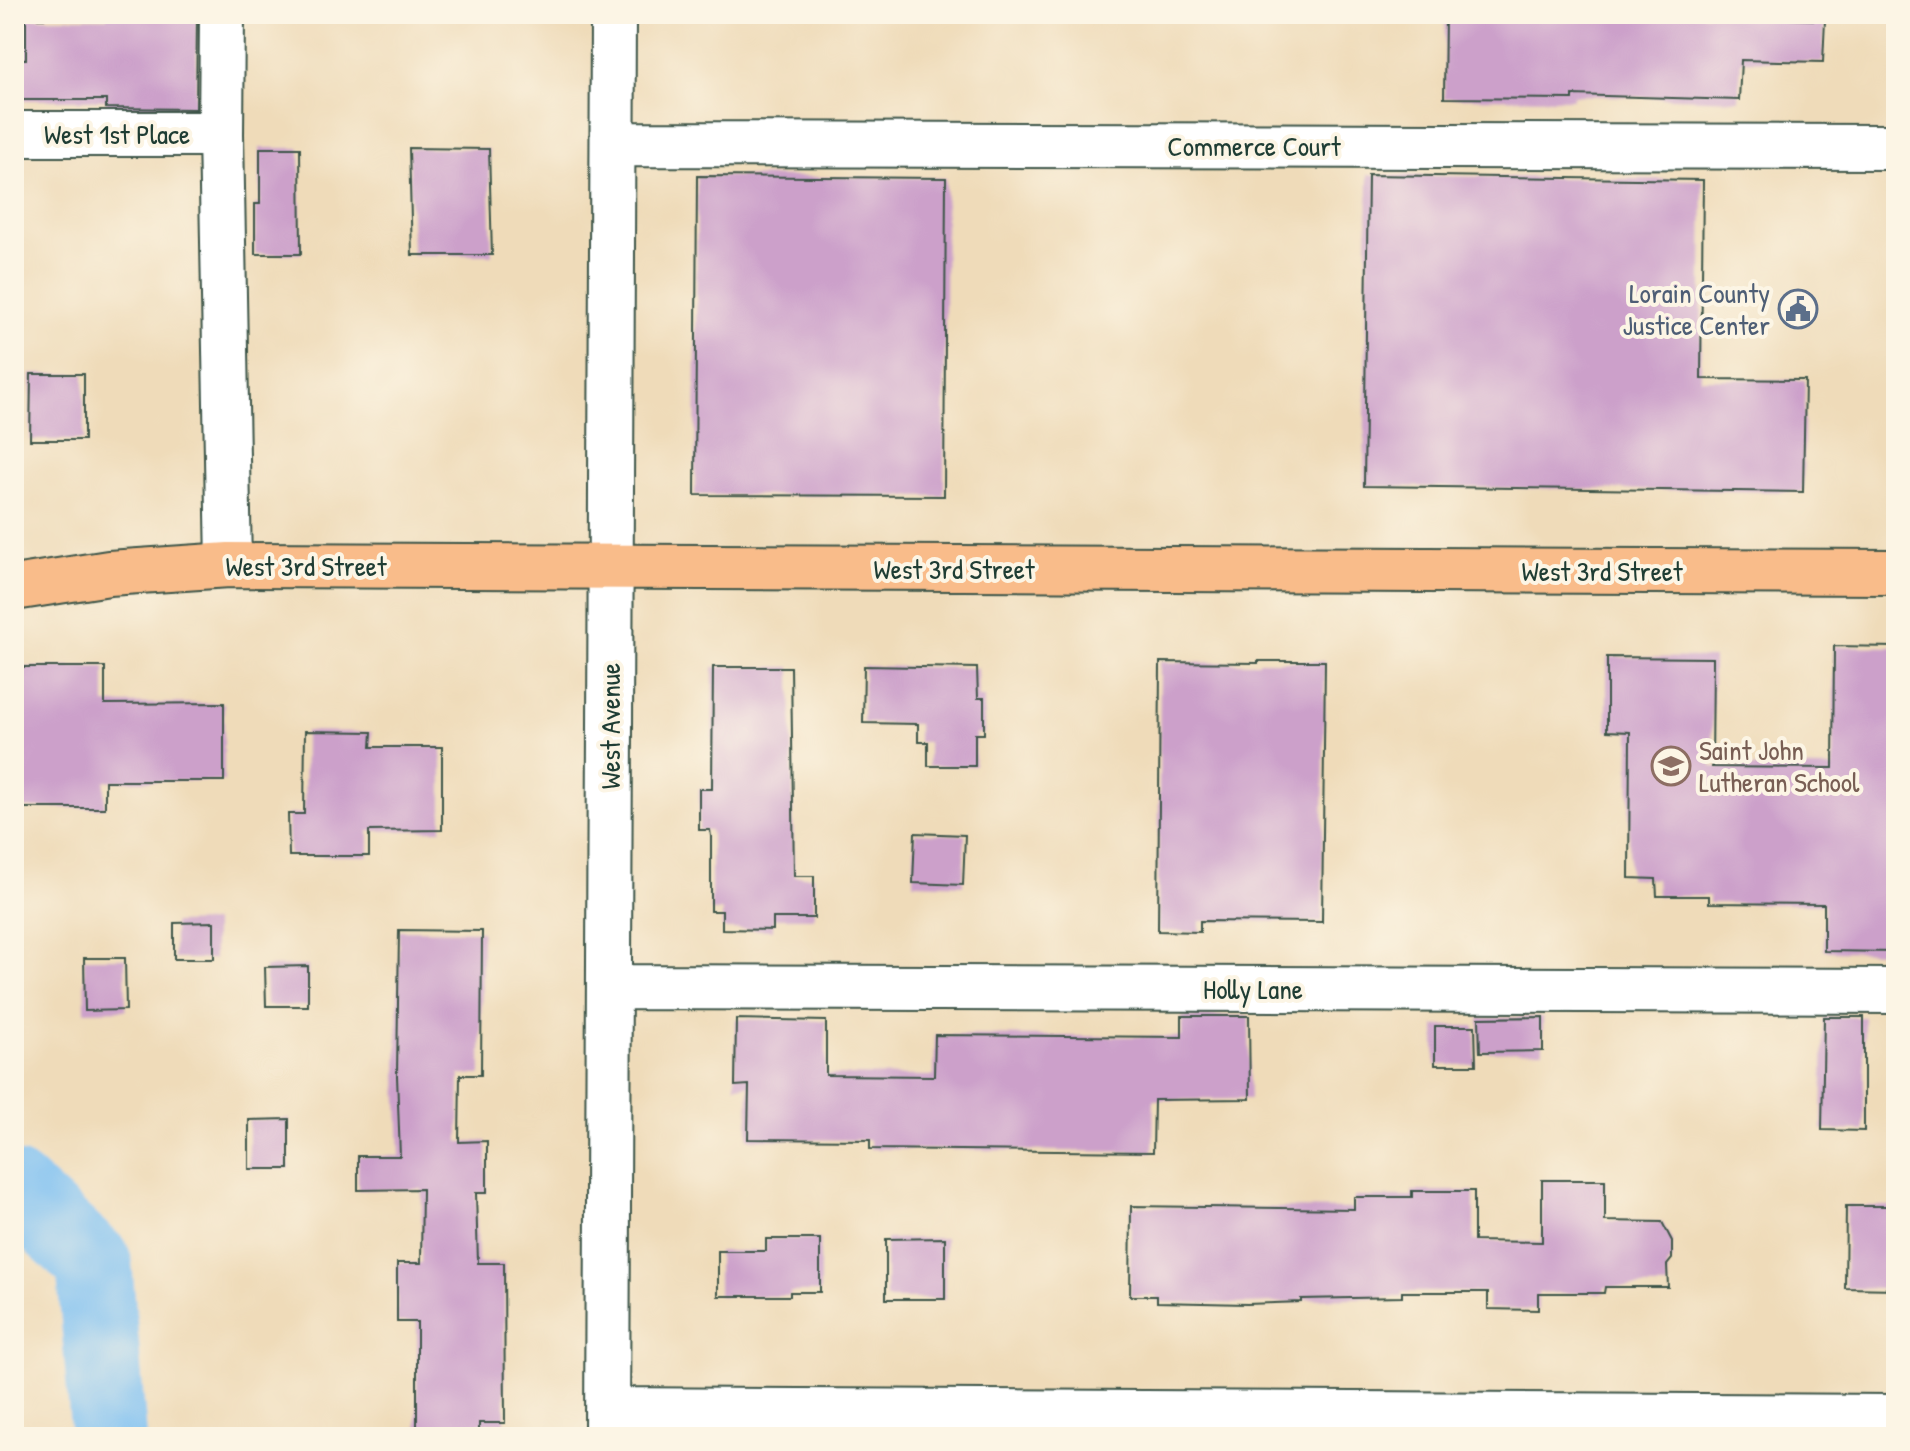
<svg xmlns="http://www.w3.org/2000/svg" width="1910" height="1451" viewBox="0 0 1910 1451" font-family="'Patrick Hand',sans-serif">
<rect width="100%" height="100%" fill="#fcf5e5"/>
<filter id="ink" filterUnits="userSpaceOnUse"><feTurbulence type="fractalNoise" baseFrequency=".0125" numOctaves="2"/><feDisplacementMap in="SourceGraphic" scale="16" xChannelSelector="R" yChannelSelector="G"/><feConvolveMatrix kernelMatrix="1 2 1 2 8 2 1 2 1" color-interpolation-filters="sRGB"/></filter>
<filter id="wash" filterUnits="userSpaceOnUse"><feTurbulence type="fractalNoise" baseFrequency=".006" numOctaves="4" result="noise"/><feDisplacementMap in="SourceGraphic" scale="32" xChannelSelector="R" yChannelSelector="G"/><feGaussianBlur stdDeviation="1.8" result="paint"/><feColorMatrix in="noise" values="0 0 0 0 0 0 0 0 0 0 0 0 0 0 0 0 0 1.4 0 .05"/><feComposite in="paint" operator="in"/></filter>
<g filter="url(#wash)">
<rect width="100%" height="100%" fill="#efdbb9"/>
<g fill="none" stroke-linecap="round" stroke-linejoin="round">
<path stroke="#7bbff2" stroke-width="76" d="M 14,1190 L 94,1263 L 109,1437"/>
</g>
<g id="blocks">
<path fill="#cca0ca" d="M 107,14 L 197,14 L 196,109 L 106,108 L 106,100 L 14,100 L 14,59 L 26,59 L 26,18 L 107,18 Z
M 1445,14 L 1749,14 L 1749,18 L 1825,20 L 1823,62 L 1741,60 L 1739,100 L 1573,95 L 1573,99 L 1444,98 Z
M 260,148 L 300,148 L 301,254 L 255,254 L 255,204 L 260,204 Z
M 409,148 L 489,149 L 492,255 L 412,255 Z
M 1368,175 L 1703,180 L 1701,379 L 1805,380 L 1803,492 L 1364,486 Z
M 697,176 L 946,178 L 944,496 L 695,495 Z
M 31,374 L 84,374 L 84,440 L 30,440 Z
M 1834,646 L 1896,647 L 1896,952 L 1824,951 L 1824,904 L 1709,903 L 1709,896 L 1657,896 L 1656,879 L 1629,878 L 1630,732 L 1607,731 L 1607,657 L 1713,658 L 1712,767 L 1833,768 Z
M 1258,661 L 1325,661 L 1322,922 L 1200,921 L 1200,932 L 1158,931 L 1160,662 L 1258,663 Z
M 864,666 L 977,668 L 978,698 L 984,698 L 984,734 L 975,734 L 975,766 L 928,766 L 928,742 L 918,742 L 918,724 L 863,723 Z
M 14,667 L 105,667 L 105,704 L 224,703 L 224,781 L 105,781 L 105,808 L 14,808 Z
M 713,667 L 791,667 L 794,876 L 814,876 L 814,918 L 773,918 L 773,930 L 722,929 L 722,911 L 711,911 L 711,836 L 710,830 L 699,830 L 699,789 L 712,789 Z
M 305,731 L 372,732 L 371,747 L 442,747 L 442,830 L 369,831 L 369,856 L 289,856 L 288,814 L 304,814 Z
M 915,833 L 965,835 L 963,885 L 913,883 Z
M 214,922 L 214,959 L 174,959 L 174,923 Z
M 399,930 L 482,931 L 481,1075 L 460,1075 L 459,1142 L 487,1141 L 487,1193 L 476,1193 L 478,1263 L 504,1263 L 505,1423 L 479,1423 L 479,1437 L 417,1437 L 417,1322 L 397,1322 L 397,1263 L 421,1263 L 422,1189 L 358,1190 L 358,1156 L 400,1156 L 397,1076 Z
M 84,958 L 125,958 L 126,1010 L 85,1011 Z
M 308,966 L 308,1006 L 266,1006 L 265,967 Z
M 1182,1016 L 1249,1016 L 1250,1099 L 1154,1100 L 1153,1152 L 870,1149 L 870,1140 L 748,1139 L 749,1085 L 735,1086 L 736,1019 L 826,1021 L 826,1075 L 934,1076 L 935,1035 L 1182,1037 Z
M 1543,1017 L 1543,1051 L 1480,1052 L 1479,1018 Z
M 1824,1017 L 1864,1017 L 1864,1131 L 1822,1130 Z
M 1435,1026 L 1475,1026 L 1476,1065 L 1435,1065 Z
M 289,1119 L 289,1169 L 249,1169 L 249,1120 Z
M 1542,1180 L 1605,1180 L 1605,1221 L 1662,1222 L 1672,1241 L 1672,1259 L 1667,1265 L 1668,1287 L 1605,1287 L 1604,1293 L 1538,1293 L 1538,1310 L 1488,1309 L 1488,1292 L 1402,1292 L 1402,1297 L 1301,1299 L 1301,1302 L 1247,1304 L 1157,1302 L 1157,1296 L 1130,1296 L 1131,1206 L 1354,1209 L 1354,1197 L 1412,1197 L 1412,1191 L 1474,1191 L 1474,1241 L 1542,1242 Z
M 1846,1206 L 1896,1206 L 1896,1289 L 1845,1288 Z
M 945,1238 L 945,1299 L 886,1299 L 886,1239 Z
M 766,1239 L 820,1239 L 820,1292 L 790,1292 L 790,1296 L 718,1296 L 718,1251 L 766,1251 Z"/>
</g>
</g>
<g filter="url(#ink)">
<use href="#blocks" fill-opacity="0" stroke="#3e5548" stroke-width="2"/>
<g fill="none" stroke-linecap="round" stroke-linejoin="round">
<g stroke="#3e5548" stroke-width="48">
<path id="minor" d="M 222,14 L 221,134 L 229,565
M 14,134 L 221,134
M 613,144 L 1896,147
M 610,987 L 1896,991
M 607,1410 L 1896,1417
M 607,1437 L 613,14"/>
</g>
<g stroke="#3e5548" stroke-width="48">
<path id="major" d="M 14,588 L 109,573 L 229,565 L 1896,572"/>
</g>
<use href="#minor" stroke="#fff" stroke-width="44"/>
<use href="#major" stroke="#f9bc8a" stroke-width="44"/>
</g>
</g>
<defs>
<g id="civic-ring" transform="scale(2)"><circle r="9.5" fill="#fcf5e5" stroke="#5c6f8a" stroke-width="1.5"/><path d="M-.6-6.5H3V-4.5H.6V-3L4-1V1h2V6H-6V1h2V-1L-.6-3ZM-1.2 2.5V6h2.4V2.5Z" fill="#5c6f8a"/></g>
<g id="school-ring" transform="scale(2)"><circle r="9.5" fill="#fcf5e5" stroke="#8d6e63" stroke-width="1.5"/><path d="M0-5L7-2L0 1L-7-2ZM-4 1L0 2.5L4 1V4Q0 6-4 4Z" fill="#8d6e63"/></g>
</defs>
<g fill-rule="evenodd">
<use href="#civic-ring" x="1798" y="309"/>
<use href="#school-ring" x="1671" y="766"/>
</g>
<g text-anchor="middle" stroke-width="8" stroke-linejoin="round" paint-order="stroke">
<g font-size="28" fill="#1f3d34" stroke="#fcf5e5">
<text x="117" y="144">West 1st Place</text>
<text x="1254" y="156">Commerce Court</text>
<text x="306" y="576">West 3rd Street</text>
<text x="954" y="579">West 3rd Street</text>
<text x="1602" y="581">West 3rd Street</text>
<text transform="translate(610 726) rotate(-90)" y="10">West Avenue</text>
<text x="1253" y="999">Holly Lane</text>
</g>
<g font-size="28" fill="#4e5e75" stroke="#fcf5e5" text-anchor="end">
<text x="1770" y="303">Lorain County<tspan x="1770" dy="32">Justice Center</tspan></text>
</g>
<g font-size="28" fill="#785e54" stroke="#fcf5e5" text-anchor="start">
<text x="1699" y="760">Saint John<tspan x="1699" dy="32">Lutheran School</tspan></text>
</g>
</g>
<rect width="1910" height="1451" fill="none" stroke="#fcf5e5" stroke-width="48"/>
</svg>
